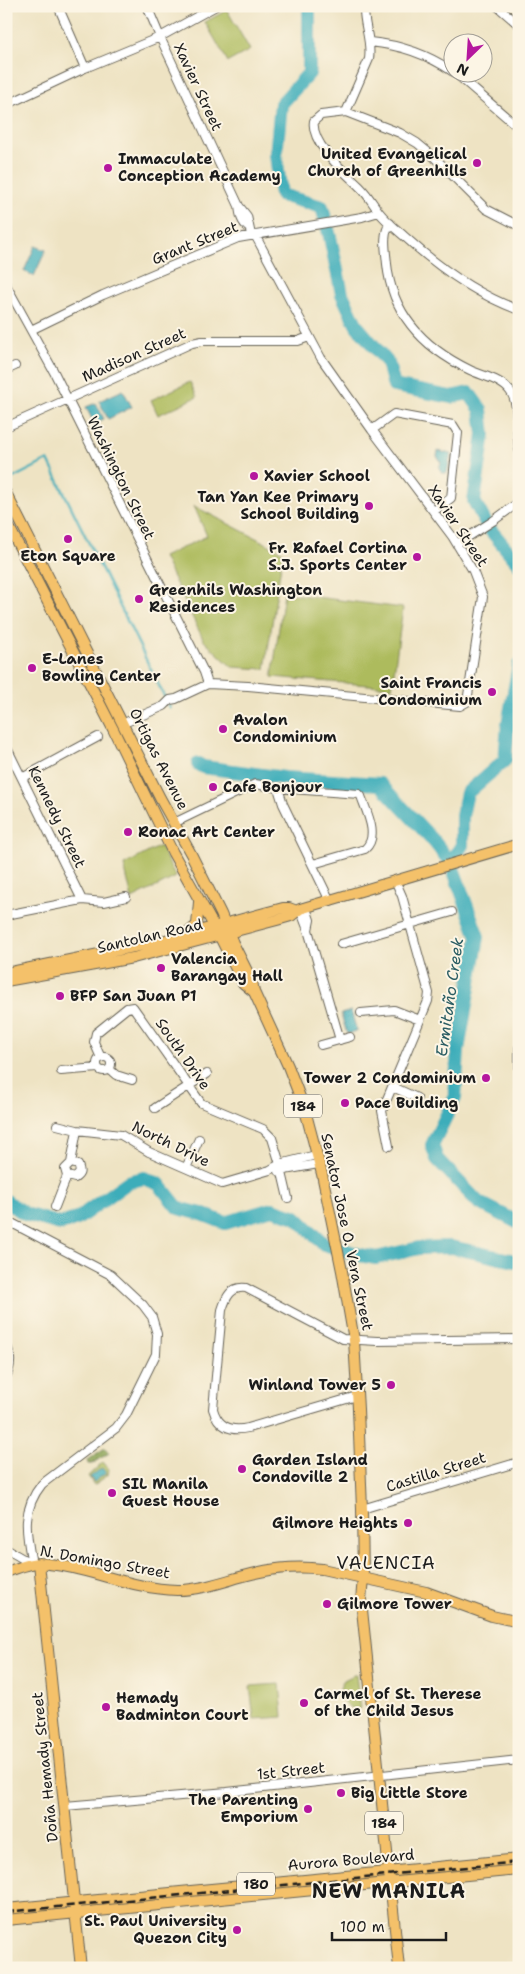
<svg xmlns="http://www.w3.org/2000/svg" width="525" height="1974" viewBox="0 0 525 1974" font-family="'Shantell Sans',sans-serif">
<rect width="100%" height="100%" fill="#fcf5e5"/>
<filter id="ink" filterUnits="userSpaceOnUse"><feTurbulence type="fractalNoise" baseFrequency=".02" numOctaves="2"/><feDisplacementMap in="SourceGraphic" scale="10" xChannelSelector="R" yChannelSelector="G"/><feConvolveMatrix kernelMatrix="1 2 1 2 8 2 1 2 1" color-interpolation-filters="sRGB"/></filter>
<filter id="wash" filterUnits="userSpaceOnUse"><feTurbulence type="fractalNoise" baseFrequency=".0096" numOctaves="4" result="noise"/><feDisplacementMap in="SourceGraphic" scale="20" xChannelSelector="R" yChannelSelector="G"/><feGaussianBlur stdDeviation="1.12" result="paint"/><feColorMatrix in="noise" values="0 0 0 0 0 0 0 0 0 0 0 0 0 0 0 0 0 1.4 0 .05"/><feComposite in="paint" operator="in"/></filter>
<g filter="url(#wash)">
<rect width="100%" height="100%" fill="#eee3c3"/>
<path fill="#adbb5d" stroke="#646c3c" d="M 227,10 L 250,50 L 228,62 L 205,22 Z
M 190,382 L 197,397 L 158,415 L 151,400 Z
M 194,506 L 283,552 L 265,669 L 232,667 L 204,641 L 163,557 L 207,536 Z
M 284,593 L 403,608 L 392,687 L 272,677 Z
M 160,846 L 176,877 L 132,899 L 124,865 Z
M 103,1462 L 109,1469 L 108,1475 L 94,1485 L 88,1476 Z
M 356,1674 L 360,1709 C 343,1710 334,1694 344,1680 Z
M 280,1684 L 283,1717 L 254,1719 L 250,1686 Z"/>
<path fill="#8aa354" stroke="#536038" d="M 105,1448 L 109,1453 L 92,1464 L 88,1464 L 87,1460 Z"/>
<path fill="#3eadba" stroke="#2d646b" d="M 35,246 L 46,250 L 34,276 L 24,271 Z
M 123,390 L 132,407 L 108,419 L 99,401 Z
M 96,403 L 104,419 L 94,423 L 86,407 Z
M 438,451 L 451,454 L 447,473 L 442,473 L 439,467 L 441,463 L 437,456 Z
M 351,1011 L 357,1031 L 347,1034 L 341,1014 Z
M 494,1211 L 519,1218 L 519,1228 Z
M 102,1468 L 106,1473 L 94,1482 L 90,1477 Z"/>
<g fill="none" stroke-linecap="round" stroke-linejoin="round">
<path stroke="#3eadba" stroke-width="2.5" d="M 9,480 L 48,460 L 170,708"/>
<path stroke="#3eadba" stroke-width="14" d="M 309,6 L 309,73 L 281,104 L 276,155 L 281,195 L 322,207 L 330,237 L 342,294 L 357,326 L 388,363 L 394,386 L 451,397 L 469,393 L 481,410 L 484,434 L 474,501 L 488,527 L 519,564
M 198,764 L 203,767 L 285,778 L 380,784 L 432,839 L 451,863 L 478,937 L 458,1050 L 455,1098 L 432,1145 L 437,1159 L 478,1202 L 519,1223
M 451,863 L 462,845 L 462,816 L 467,793 L 505,760 L 508,724 L 519,665
M 6,1201 L 25,1214 L 60,1224 L 77,1219 L 128,1182 L 144,1178 L 159,1184 L 178,1208 L 202,1214 L 225,1223 L 272,1209 L 296,1217 L 324,1244 L 360,1255 L 376,1258 L 419,1248 L 451,1247 L 519,1262"/>
</g>
</g>
<g filter="url(#ink)">
<g fill="none" stroke-linecap="round" stroke-linejoin="round">
<g stroke="#666256" stroke-width="10">
<path id="minor" d="M 58,6 L 85,68
M 147,6 L 160,37 L 239,206 L 247,216 L 251,235
M 497,6 L 519,25
M 370,42 C 401,45 427,54 452,71
M 454,72 L 519,128
M 6,105 L 85,68 L 160,37 L 216,6
M 346,112 L 369,59 C 372,40 363,25 364,6
M 239,206 C 240,215 241,222 249,228
M 390,223 C 382,235 386,251 387,264 C 392,315 424,348 470,370 C 482,376 501,379 510,391 C 520,404 516,433 519,450
M 519,226 L 486,209 L 434,157 L 417,143 L 400,133 L 346,112 L 321,115 L 314,121 C 310,144 346,173 361,188 C 368,195 373,204 379,212 C 386,221 396,229 404,236 C 438,267 475,294 519,310
M 6,285 L 54,372 L 204,672 L 208,684
M 31,330 L 103,295 L 238,238 L 362,217 L 379,212
M 6,370 L 15,366
M 6,427 L 192,343 L 202,341 L 298,341 L 309,337
M 372,430 L 394,414 L 453,425 L 458,433 L 451,498 L 434,511
M 457,544 L 493,521 L 519,502
M 124,723 L 164,706 L 170,700 L 176,699 L 208,684 L 248,686 L 460,706 L 467,702 L 483,597 L 473,571 L 452,536 L 372,430 L 321,358 L 255,235
M 6,746 L 82,900
M 22,778 L 98,737
M 278,788 L 283,804 L 330,901
M 174,823 L 255,784 L 278,788 L 359,794 L 361,796 C 366,811 380,836 365,849 L 313,864
M 306,908 L 310,920 L 308,930
M 300,909 L 308,930 L 340,1040
M 6,915 L 82,900 L 104,902 L 126,897
M 341,944 L 452,912
M 361,1013 L 394,1010 L 420,1020
M 321,1045 L 350,1037
M 519,1048 L 519,1090
M97 1064a7 7 0 1 1 14 0a7 7 0 1 1-14 0Z
M 101,1058 L 94,1042 L 96,1033 L 127,1008 L 133,1007 L 201,1103 L 263,1129 L 272,1138 L 280,1164 L 288,1198
M 109,1069 L 116,1075 L 132,1080
M 61,1071 L 98,1068
M 393,1087 L 417,1098
M 155,1108 L 207,1074
M 57,1125 L 77,1130 L 121,1135 L 149,1152 L 222,1184 L 270,1170 L 280,1164 L 316,1155
M 389,1146 L 382,1111 L 428,1001 L 429,993 L 402,896 L 395,880
M 71,1163 L 78,1165 C 81,1172 80,1174 75,1178 L 67,1176 L 65,1169 L 71,1163 L 77,1130
M 186,1168 L 199,1139
M 279,1171 L 318,1164
M 55,1207 L 67,1176
M 6,1220 L 111,1275 L 143,1305 L 152,1317 L 157,1334 L 156,1354 L 126,1415 L 116,1428 L 42,1484 C 21,1510 26,1533 32,1564
M 6,1343 C 11,1356 12,1364 6,1377
M 357,1396 L 248,1428 C 231,1432 218,1427 213,1409 L 222,1310 C 226,1297 231,1286 246,1288 L 343,1339 L 377,1341 L 519,1339
M 362,1509 L 519,1462
M 6,1549 L 32,1564
M 65,1806 L 227,1792 L 519,1760"/>
</g>
<g stroke="#666256" stroke-width="12">
<path id="major" d="M 6,493 L 160,798 L 191,854 L 221,914 L 233,943 L 252,981 L 254,992 L 288,1066 L 305,1110 L 322,1174 L 342,1271 L 354,1340 L 358,1409 L 362,1509 L 363,1578 L 361,1600 L 399,1968
M 6,521 L 113,729 L 173,853 L 219,935 L 243,983 L 254,992
M 188,933 L 197,925 L 199,902
M 6,973 L 158,942 L 283,908 L 289,908 L 297,911
M 6,981 L 133,958 L 277,920 L 291,916 L 300,909 L 519,844
M 39,1563 L 81,1968
M 6,1572 C 16,1569 28,1563 39,1563 C 86,1566 130,1589 177,1590 C 199,1590 219,1583 240,1577 C 268,1569 293,1565 322,1569 L 426,1592 L 492,1616 L 519,1622
M 6,1909 L 519,1859
M 6,1920 L 519,1870"/>
</g>
<use href="#minor" stroke="#fff" stroke-width="8"/>
<use href="#major" stroke="#f4c16a" stroke-width="10"/>
<path stroke="#1c1c1c" stroke-width="2.5" stroke-dasharray="8 4" stroke-linecap="butt" d="M 6,1912 L 519,1862"/>
</g>
</g>
<g fill="#b5179e" stroke="#fcf5e5" stroke-width="2">
<circle cx="477" cy="163" r="5"/>
<circle cx="108" cy="168" r="5"/>
<circle cx="254" cy="476" r="5"/>
<circle cx="369" cy="506" r="5"/>
<circle cx="68" cy="539" r="5"/>
<circle cx="417" cy="557" r="5"/>
<circle cx="139" cy="599" r="5"/>
<circle cx="32" cy="668" r="5"/>
<circle cx="492" cy="692" r="5"/>
<circle cx="223" cy="729" r="5"/>
<circle cx="213" cy="787" r="5"/>
<circle cx="128" cy="832" r="5"/>
<circle cx="161" cy="968" r="5"/>
<circle cx="60" cy="996" r="5"/>
<circle cx="486" cy="1078" r="5"/>
<circle cx="345" cy="1103" r="5"/>
<circle cx="391" cy="1385" r="5"/>
<circle cx="242" cy="1469" r="5"/>
<circle cx="112" cy="1493" r="5"/>
<circle cx="408" cy="1523" r="5"/>
<circle cx="327" cy="1604" r="5"/>
<circle cx="304" cy="1703" r="5"/>
<circle cx="106" cy="1707" r="5"/>
<circle cx="341" cy="1793" r="5"/>
<circle cx="308" cy="1809" r="5"/>
<circle cx="237" cy="1930" r="5"/>
</g>
<g text-anchor="middle" stroke-width="4" stroke-linejoin="round" paint-order="stroke">
<g fill="#fcf5e5" stroke="#5f5d58" stroke-width="1">
<rect x="284" y="1094.5" width="38" height="23" rx="4"/>
<rect x="365" y="1811.5" width="38" height="23" rx="4"/>
<rect x="237" y="1872.5" width="38" height="23" rx="4"/>
</g>
<g font-size="14" font-weight="bold" fill="#1c1c1c">
<text x="303" y="1111">184</text>
<text x="384" y="1828">184</text>
<text x="256" y="1889">180</text>
</g>
<g font-size="15" fill="#1c1c1c" stroke="#fcf5e5">
<text transform="translate(198 87) rotate(65)" y="5">Xavier Street</text>
<text transform="translate(195 243) rotate(-22)" y="5">Grant Street</text>
<text transform="translate(134 355) rotate(-24)" y="5">Madison Street</text>
<text transform="translate(121 478) rotate(64)" y="5">Washington Street</text>
<text transform="translate(458 526) rotate(56)" y="5">Xavier Street</text>
<text transform="translate(159 759) rotate(63)" y="5">Ortigas Avenue</text>
<text transform="translate(57 817) rotate(64)" y="5">Kennedy Street</text>
<text transform="translate(150 936) rotate(-13)" y="5">Santolan Road</text>
<text transform="translate(183 1054) rotate(55)" y="5">South Drive</text>
<text transform="translate(171 1144) rotate(26)" y="5">North Drive</text>
<text transform="translate(347 1232) rotate(78)" y="5">Senator Jose O. Vera Street</text>
<text transform="translate(436 1472) rotate(-17)" y="5">Castilla Street</text>
<text transform="translate(105 1562) rotate(10)" y="5">N. Domingo Street</text>
<text transform="translate(45 1767) rotate(-96)" y="5">Doña Hemady Street</text>
<text transform="translate(291 1771) rotate(-6)" y="5">1st Street</text>
<text transform="translate(351 1860) rotate(-5)" y="5">Aurora Boulevard</text>
</g>
<g font-size="15" font-weight="bold" fill="#1c1c1c" stroke="#fcf5e5" text-anchor="start">
<text x="467" y="159" text-anchor="end">United Evangelical<tspan x="467" dy="17">Church of Greenhills</tspan></text>
<text x="118" y="164">Immaculate<tspan x="118" dy="17">Conception Academy</tspan></text>
<text x="264" y="481">Xavier School</text>
<text x="359" y="502" text-anchor="end">Tan Yan Kee Primary<tspan x="359" dy="17">School Building</tspan></text>
<text x="407" y="553" text-anchor="end">Fr. Rafael Cortina<tspan x="407" dy="17">S.J. Sports Center</tspan></text>
<text x="68" y="561" text-anchor="middle">Eton Square</text>
<text x="149" y="595">Greenhils Washington<tspan x="149" dy="17">Residences</tspan></text>
<text x="42" y="664">E-Lanes<tspan x="42" dy="17">Bowling Center</tspan></text>
<text x="482" y="688" text-anchor="end">Saint Francis<tspan x="482" dy="17">Condominium</tspan></text>
<text x="233" y="725">Avalon<tspan x="233" dy="17">Condominium</tspan></text>
<text x="223" y="792">Cafe Bonjour</text>
<text x="138" y="837">Ronac Art Center</text>
<text x="171" y="964">Valencia<tspan x="171" dy="17">Barangay Hall</tspan></text>
<text x="70" y="1001">BFP San Juan P1</text>
<text x="476" y="1083" text-anchor="end">Tower 2 Condominium</text>
<text x="355" y="1108">Pace Building</text>
<text x="381" y="1390" text-anchor="end">Winland Tower 5</text>
<text x="252" y="1465">Garden Island<tspan x="252" dy="17">Condoville 2</tspan></text>
<text x="122" y="1489">SIL Manila<tspan x="122" dy="17">Guest House</tspan></text>
<text x="398" y="1528" text-anchor="end">Gilmore Heights</text>
<text x="337" y="1609">Gilmore Tower</text>
<text x="314" y="1699">Carmel of St. Therese<tspan x="314" dy="17">of the Child Jesus</tspan></text>
<text x="116" y="1703">Hemady<tspan x="116" dy="17">Badminton Court</tspan></text>
<text x="351" y="1798">Big Little Store</text>
<text x="298" y="1805" text-anchor="end">The Parenting<tspan x="298" dy="17">Emporium</tspan></text>
<text x="227" y="1926" text-anchor="end">St. Paul University<tspan x="227" dy="17">Quezon City</tspan></text>
</g>
<g font-size="16" font-style="italic" fill="#2b5d63" stroke="#fcf5e5">
<text transform="translate(449 997) rotate(-82)" y="6">Ermitaño Creek</text>
</g>
<g font-size="18" letter-spacing="1" fill="#1c1c1c" stroke="#fcf5e5">
<text x="386" y="1569">VALENCIA</text>
</g>
<g font-size="20" font-weight="bold" letter-spacing="1" fill="#1c1c1c" stroke="#fcf5e5">
<text x="389" y="1898">NEW MANILA</text>
</g>
</g>
<rect width="525" height="1974" fill="none" stroke="#fcf5e5" stroke-width="25"/>
<g transform="translate(468 58) rotate(205)"><circle r="24" fill="#fcf5e5" stroke="#a29e95"/>
<path d="M0-4L9 19L0 12L-9 19Z" fill="#b5179e"/>
<text y="-8" font-size="14" font-weight="bold" text-anchor="middle" fill="#1c1c1c">N</text>
</g>
<path d="M332 1932v8h114v-8" fill="none" stroke="#1c1c1c" stroke-width="2.5"/>
<text x="340" y="1932" font-size="15" fill="#1c1c1c" stroke="#fcf5e5" stroke-width="4" paint-order="stroke">100 m</text>
</svg>
